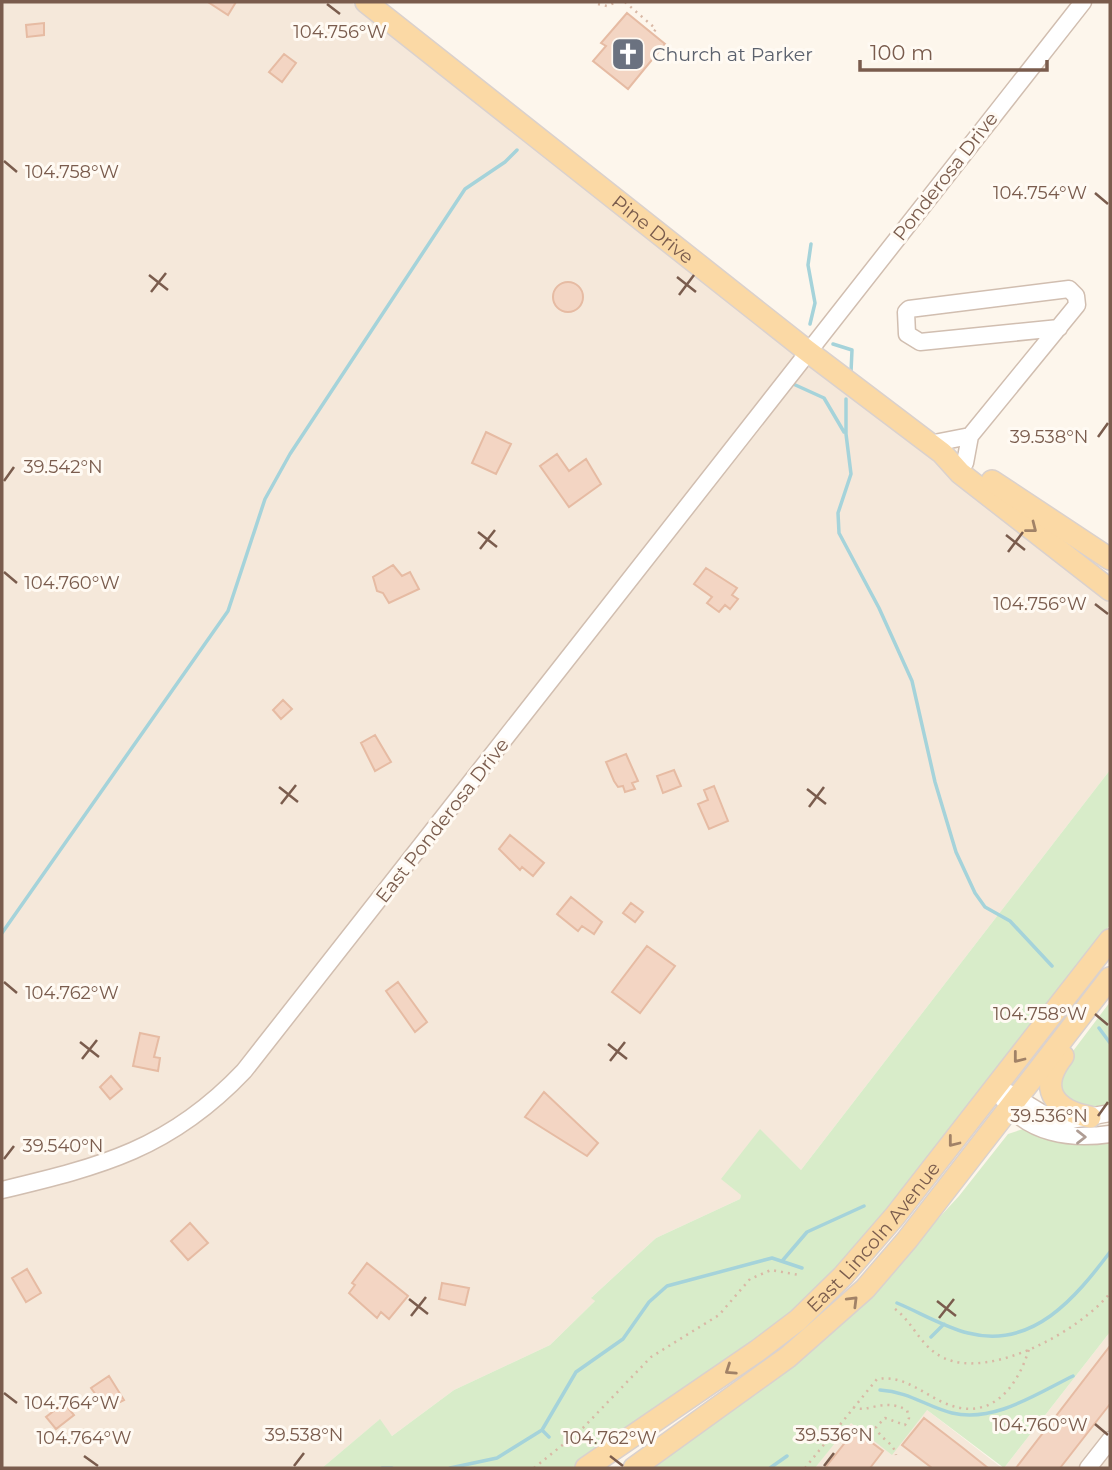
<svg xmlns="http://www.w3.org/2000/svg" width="1112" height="1470" viewBox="0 0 1112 1470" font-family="Montserrat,sans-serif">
<rect width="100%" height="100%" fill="#fdf6ec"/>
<path fill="#f5e8da" d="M 2,2 L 351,2 L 1110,600 L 1110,770 L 801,1170 L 760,1130 L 740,1199 L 656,1238 L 592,1297 L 595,1301 L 550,1345 L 454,1390 L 392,1436 L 379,1420 L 322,1468 L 2,1468 Z
M 1110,1332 L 1110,1468 L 1004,1468 Z
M 927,1410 L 1002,1468 L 815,1468 L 850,1423 Z"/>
<path fill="#d8ecc9" d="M 1110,770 L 1110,925 L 871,1233 L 803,1303 L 728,1362 L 572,1468 L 322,1468 L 380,1419 L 392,1436 L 454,1390 L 550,1345 L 595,1301 L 591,1298 L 656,1238 L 740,1199 L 741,1195 L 721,1179 L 760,1129 L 801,1170 Z
M 1110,1002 L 1110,1106 L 1089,1109 L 1060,1095 L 1064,1063 Z
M 1023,1129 C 1053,1142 1078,1147 1110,1142 L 1110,1332 L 1004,1468 L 927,1410 L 892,1455 L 851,1423 L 815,1468 L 648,1468 L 820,1343 L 846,1319 L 959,1196 L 1008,1134 Z"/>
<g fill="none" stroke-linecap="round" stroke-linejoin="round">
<path stroke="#a5d3da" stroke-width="3.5" d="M 810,324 L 815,303 L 808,265 L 811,244
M 833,344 L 852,350 L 851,372
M 791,383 L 824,398 L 844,432
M 846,399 L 846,434 L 851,474 L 838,513 L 839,533 L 879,608 L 912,681 L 935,782 L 956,852 L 975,893 L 985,907 L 1010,921 L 1052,966
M 2,933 L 228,611 L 265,499 L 290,454 L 465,189 L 505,162 L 517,150
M 1099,1028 L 1110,1043
M 783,1260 L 807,1232 L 864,1206
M 897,1303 C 921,1313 944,1327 968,1333 C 1033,1350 1076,1297 1110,1252
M 931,1337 L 944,1324
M 880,1390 C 910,1392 925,1406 952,1413 C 994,1423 1036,1394 1073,1376
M 542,1430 L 549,1437
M 382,1468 L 392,1468
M 450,1468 L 497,1458 L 542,1430 L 576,1372 L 623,1339 L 649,1302 L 667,1286 L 772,1258 L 802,1268
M 770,1468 L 787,1456"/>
</g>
<path fill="#f3d5c3" stroke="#e6bba3" stroke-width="2" d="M 208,2 L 236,2 L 228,15 Z
M 627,13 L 665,44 L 628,89 L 593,61 L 606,46 L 601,43 Z
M 44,23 L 44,35 L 27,37 L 26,25 Z
M 284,54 L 296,63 L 282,82 L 269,72 Z
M553 297a15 15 0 1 1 30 0a15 15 0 1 1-30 0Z
M 486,432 L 511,444 L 496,474 L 472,463 Z
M 557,454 L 569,471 L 586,459 L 601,484 L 569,507 L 540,466 Z
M 393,565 L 402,576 L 410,572 L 419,589 L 389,603 L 383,593 L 377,591 L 373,577 Z
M 706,568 L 737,588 L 732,595 L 738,599 L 730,609 L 725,605 L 719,612 L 707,603 L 712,597 L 694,584 Z
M 283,700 L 292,709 L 281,719 L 273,710 Z
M 375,735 L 391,762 L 375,771 L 361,743 Z
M 626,754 L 638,781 L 632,783 L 635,789 L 625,792 L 623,786 L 618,787 L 614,781 L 606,762 Z
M 674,770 L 681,786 L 663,793 L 657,776 Z
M 714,786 L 728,821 L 709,829 L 698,804 L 708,800 L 704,790 Z
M 510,835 L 544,863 L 533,876 L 522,867 L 520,870 L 499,849 Z
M 571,897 L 602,922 L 594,934 L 582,926 L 578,931 L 557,914 Z
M 631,903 L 643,912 L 635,922 L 623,913 Z
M 647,946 L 675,966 L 640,1013 L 612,992 Z
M 398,982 L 427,1022 L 415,1032 L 386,991 Z
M 140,1033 L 159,1037 L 154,1057 L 160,1058 L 158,1071 L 133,1066 Z
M 111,1076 L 122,1089 L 110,1099 L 100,1087 Z
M 544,1092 L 598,1143 L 587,1156 L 525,1117 Z
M 190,1223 L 208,1243 L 188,1260 L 171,1241 Z
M 367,1263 L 408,1296 L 389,1319 L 381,1312 L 377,1318 L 349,1293 L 355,1285 L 352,1283 Z
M 27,1269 L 41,1293 L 26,1302 L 12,1278 Z
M 442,1283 L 469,1288 L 465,1305 L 439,1299 Z
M 1110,1346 L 1110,1404 L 1060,1468 L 1016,1468 Z
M 109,1376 L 124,1400 L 106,1409 L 91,1388 Z
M 64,1403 L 74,1415 L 56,1429 L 46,1417 Z
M 924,1418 L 963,1448 L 988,1468 L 932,1468 L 902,1445 Z
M 855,1430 L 883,1451 L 870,1468 L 825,1468 Z"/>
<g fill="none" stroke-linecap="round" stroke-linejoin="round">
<g stroke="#d1beb0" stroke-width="19">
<path id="minor" d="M 970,436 L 1077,305 L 1076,296 L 1069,289 L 909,309 L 906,312 L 907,334 L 920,342 L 1059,328
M 929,444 L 970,436 L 965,463
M 1009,1093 L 1042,1113 L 1065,1121 L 1110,1113
M 1003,1099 C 1028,1134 1071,1140 1110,1134
M 2,1190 C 102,1166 170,1149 244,1071 L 1083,2
M 1088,1468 L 1110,1440"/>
</g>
<g stroke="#dad1cd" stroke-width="24">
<g id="major">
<path id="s1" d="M 366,2 L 806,350 L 942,453 L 960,473 L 1110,590"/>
<path d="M 992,481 L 1110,559"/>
<path d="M 1063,1056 C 1038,1088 1053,1110 1090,1117"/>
<path id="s2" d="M 586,1468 L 757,1351 L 798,1320 L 843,1276 L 895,1216 L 1110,940"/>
<path d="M 634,1468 L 788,1357 L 865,1289 L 907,1240 L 1110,978"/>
</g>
</g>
<path stroke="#d9b8a5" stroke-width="2.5" stroke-dasharray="2 5" stroke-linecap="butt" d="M 625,2 L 656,29 L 652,34
M 598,4 L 607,6 L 616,2
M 895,1309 C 914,1323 920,1347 944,1358 C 991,1380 1081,1330 1110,1293
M 853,1407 C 869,1414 881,1397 907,1410 L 909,1418 L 905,1425 L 885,1418 L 876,1427 C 879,1439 894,1442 896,1455
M 534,1468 L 581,1430 L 651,1357 L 719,1315 L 750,1279 L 771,1270 L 799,1275
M 805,1468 L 877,1379 C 903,1375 921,1392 942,1402 C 989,1424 1017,1389 1029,1349"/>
<use href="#minor" stroke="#fff" stroke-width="16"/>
<use href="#major" stroke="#fbd9a5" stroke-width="21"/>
</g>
<defs><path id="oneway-chevron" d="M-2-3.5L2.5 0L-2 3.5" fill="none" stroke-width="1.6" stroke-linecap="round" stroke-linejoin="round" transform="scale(1.75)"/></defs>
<g stroke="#a18267">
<use href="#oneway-chevron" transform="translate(1032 528) rotate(38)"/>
<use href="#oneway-chevron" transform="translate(1018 1058) rotate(128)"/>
<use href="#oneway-chevron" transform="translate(953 1142) rotate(128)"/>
<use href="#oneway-chevron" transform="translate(853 1301) rotate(-45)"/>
<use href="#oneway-chevron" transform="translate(730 1370) rotate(146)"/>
</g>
<use stroke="#af9d94" href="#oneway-chevron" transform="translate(1081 1137)"/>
<path fill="none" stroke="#7a5c4d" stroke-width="2.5" d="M 327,4 L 340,14M 4,161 L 17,172M 1095,193 L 1108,204M 149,275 L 168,290M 677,277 L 696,292M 151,292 L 166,273M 679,295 L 694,275M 1098,437 L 1108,423M 4,481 L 14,467M 478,532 L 497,547M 1006,535 L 1025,550M 480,549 L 495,530M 1008,552 L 1023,532M 4,572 L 17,583M 1095,604 L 1108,614M 279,787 L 298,802M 807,789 L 826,804M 281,804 L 296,785M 809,807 L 824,787M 4,982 L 17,993M 1095,1014 L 1108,1025M 80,1042 L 99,1057M 608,1044 L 627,1059M 82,1059 L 97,1040M 610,1061 L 625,1042M 1098,1116 L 1108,1102M 4,1159 L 14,1146M 409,1299 L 428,1314M 937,1301 L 956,1316M 411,1316 L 426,1297M 939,1318 L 954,1299M 4,1393 L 17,1403M 1095,1424 L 1108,1435M 84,1456 L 98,1466M 610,1456 L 623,1466M 294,1466 L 304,1453M 824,1466 L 834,1453"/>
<defs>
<g id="church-square" transform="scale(1.75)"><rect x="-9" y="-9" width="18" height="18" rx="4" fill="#6b7280" stroke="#fffaf3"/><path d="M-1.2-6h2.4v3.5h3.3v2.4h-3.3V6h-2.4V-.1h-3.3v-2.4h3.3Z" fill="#fff"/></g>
</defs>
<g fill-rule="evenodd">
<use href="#church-square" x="628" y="54"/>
</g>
<g text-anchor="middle" stroke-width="6" stroke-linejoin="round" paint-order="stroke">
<g font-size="19" fill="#5b616d" stroke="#fffaf3" text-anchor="start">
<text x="652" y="61">Church at Parker</text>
</g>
<g font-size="19" fill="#7a5c4d" stroke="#fffaf3">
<text transform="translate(945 176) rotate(-52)" y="7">Ponderosa Drive</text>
<text dy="7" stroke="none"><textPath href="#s1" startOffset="366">Pine Drive</textPath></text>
<text transform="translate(442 820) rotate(-52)" y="7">East Ponderosa Drive</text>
<text dy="7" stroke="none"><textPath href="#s2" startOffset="371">East Lincoln Avenue</textPath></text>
</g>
</g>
<g font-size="18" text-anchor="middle" fill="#7a5c4d" stroke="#fffaf3" stroke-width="6" stroke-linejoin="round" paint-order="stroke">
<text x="340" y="38">104.756°W</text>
<text x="72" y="178">104.758°W</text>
<text x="1040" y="199">104.754°W</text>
<text x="1049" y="443">39.538°N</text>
<text x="63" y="473">39.542°N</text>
<text x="72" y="589">104.760°W</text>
<text x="1040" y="610">104.756°W</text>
<text x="72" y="999">104.762°W</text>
<text x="1040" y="1020">104.758°W</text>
<text x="1049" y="1122">39.536°N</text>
<text x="63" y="1152">39.540°N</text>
<text x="72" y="1409">104.764°W</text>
<text x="1040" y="1431">104.760°W</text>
<text x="304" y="1441">39.538°N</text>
<text x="834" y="1441">39.536°N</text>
<text x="84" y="1444">104.764°W</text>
<text x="610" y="1444">104.762°W</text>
</g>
<rect width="1112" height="1470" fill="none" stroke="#7a5c4d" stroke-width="7"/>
<path d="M860 60v10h187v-10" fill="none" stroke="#7a5c4d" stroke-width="3.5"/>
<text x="870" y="60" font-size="21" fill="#7a5c4d" stroke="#fffaf3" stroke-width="5" paint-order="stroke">100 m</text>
</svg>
